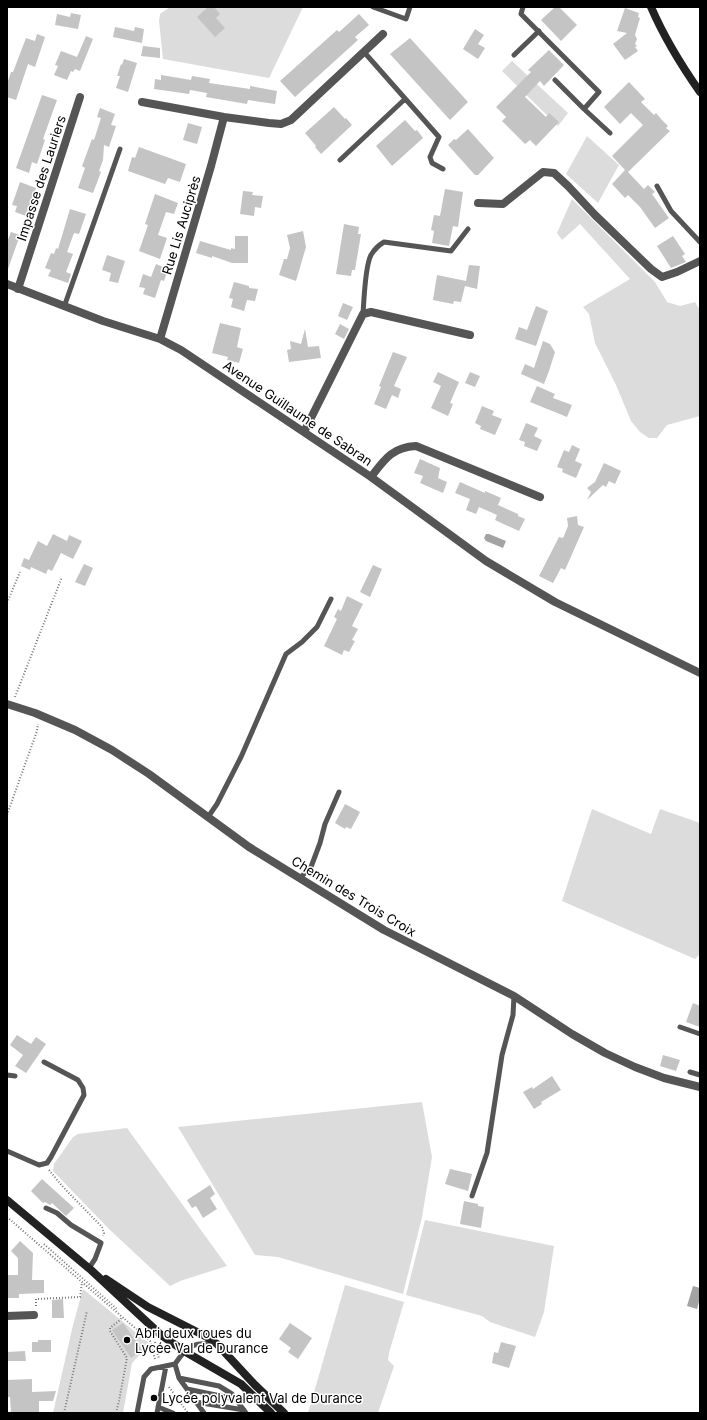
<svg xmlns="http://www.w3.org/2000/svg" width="707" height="1420" viewBox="0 0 707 1420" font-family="Inter,sans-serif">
<rect width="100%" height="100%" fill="#fff"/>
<path fill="#dcdcdc" d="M 170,7 L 303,7 L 269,78 L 163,59 L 159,21 L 160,14 Z
M 512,61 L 568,113 L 558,126 L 502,71 Z
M 587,136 L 619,165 L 598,203 L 566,174 Z
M 572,199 L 655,282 L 667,302 L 680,306 L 695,302 L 700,310 L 700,416 L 667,425 L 657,438 L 649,438 L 640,432 L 631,421 L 616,385 L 595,343 L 589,314 L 583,307 L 630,279 L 580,224 L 562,240 L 557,233 Z
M 592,809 L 651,834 L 660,809 L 700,823 L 700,954 L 695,959 L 562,901 Z
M 422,1102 L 432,1157 L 422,1217 L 403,1294 L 278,1257 L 255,1255 L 178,1127 Z
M 127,1128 L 227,1266 L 180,1281 L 170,1286 L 109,1229 L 53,1171 L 54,1164 L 73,1137 L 78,1134 Z
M 425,1220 L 554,1246 L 544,1312 L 535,1337 L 490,1322 L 482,1316 L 406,1295 Z
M 345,1285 L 404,1302 L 389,1353 L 388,1360 L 394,1366 L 378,1413 L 308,1413 Z
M 83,1289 L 150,1344 L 132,1363 L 123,1413 L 53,1413 L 73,1325 Z"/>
<path fill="#a3a3a3" d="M 486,534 L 489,534 L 506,541 L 503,548 L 486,541 L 484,538 Z
M 693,1286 L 700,1288 L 700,1298 L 697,1309 L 687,1306 Z"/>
<path fill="#c4c4c4" d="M 208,7 L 214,7 L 220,14 L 216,18 L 225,28 L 215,37 L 197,17 Z
M 555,7 L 559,7 L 577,25 L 561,41 L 541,20 Z
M 625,8 L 639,13 L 638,17 L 640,18 L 635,35 L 637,39 L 635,44 L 637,46 L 635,47 L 638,51 L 625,60 L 613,44 L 627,33 L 617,31 Z
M 71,13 L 81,15 L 78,29 L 55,25 L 57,14 L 70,17 Z
M 359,14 L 369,25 L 355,37 L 358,40 L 295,97 L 280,81 L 337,30 L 339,32 Z
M 115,27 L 134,31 L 135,27 L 144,29 L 142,43 L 113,37 Z
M 475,29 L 484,35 L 478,44 L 485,48 L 478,59 L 463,49 Z
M 37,34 L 45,37 L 35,67 L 28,64 L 16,100 L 7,97 L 7,84 L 11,72 L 13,72 L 26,38 L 35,41 Z
M 86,36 L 93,39 L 80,71 L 75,69 L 73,72 L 71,71 L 67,80 L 54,75 L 58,66 L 55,65 L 61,51 L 77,57 Z
M 410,38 L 468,102 L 450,120 L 390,54 Z
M 143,46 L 160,48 L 160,58 L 141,56 Z
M 549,50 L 564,65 L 544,86 L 540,81 L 525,97 L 546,117 L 549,113 L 559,122 L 536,146 L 530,140 L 525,144 L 502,121 L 506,117 L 496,107 L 531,72 L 528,70 Z
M 124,59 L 137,63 L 128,92 L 116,88 L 120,76 L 117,76 L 121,64 L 122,65 Z
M 161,75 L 191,80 L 192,76 L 210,79 L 209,83 L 250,89 L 250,86 L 277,91 L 275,104 L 248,100 L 247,104 L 206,97 L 207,93 L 190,90 L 189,94 L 154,89 L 155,79 L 161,80 Z
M 629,82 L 645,99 L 641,102 L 654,115 L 656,113 L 662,120 L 668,126 L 666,128 L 670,131 L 628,172 L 644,189 L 648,185 L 655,192 L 652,194 L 669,218 L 655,228 L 640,207 L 628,195 L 625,198 L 612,184 L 625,170 L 612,156 L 643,125 L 631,113 L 620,124 L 604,107 Z
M 42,95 L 57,100 L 43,139 L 45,140 L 37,164 L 32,162 L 29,173 L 16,168 Z
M 334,107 L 345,119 L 346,118 L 352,125 L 321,154 L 315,147 L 316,146 L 305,133 Z
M 100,108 L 115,114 L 111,125 L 116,126 L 109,147 L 104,145 L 103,160 L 99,171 L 101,172 L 93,193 L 78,188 L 85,168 L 82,166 L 92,139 L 94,140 L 101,118 L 97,117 Z
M 405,120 L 415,131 L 417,130 L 423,138 L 392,166 L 376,146 Z
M 188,123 L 202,127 L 197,144 L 183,140 Z
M 468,129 L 494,158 L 478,175 L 475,175 L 448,145 L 454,139 L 456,140 Z
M 139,147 L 186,164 L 180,182 L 168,178 L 165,184 L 128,171 L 132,157 L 135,158 Z
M 20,182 L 36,188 L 26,216 L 15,212 L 17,206 L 12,205 Z
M 445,189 L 463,192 L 458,227 L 453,226 L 449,246 L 432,243 L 434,231 L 431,230 L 434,215 L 440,216 Z
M 243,191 L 253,192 L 252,195 L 263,196 L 261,208 L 255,207 L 254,216 L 240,214 Z
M 155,194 L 178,203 L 174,214 L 166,212 L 158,235 L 167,238 L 160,259 L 139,251 L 148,225 L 145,224 Z
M 70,209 L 86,214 L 79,234 L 74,233 L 67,252 L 73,254 L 66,272 L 71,274 L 68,283 L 48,276 L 51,270 L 45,268 L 51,253 L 54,254 L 56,248 L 58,249 Z
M 344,224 L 359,227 L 358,234 L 361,234 L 355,270 L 352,270 L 351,276 L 336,274 Z
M 303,231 L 306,247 L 296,281 L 279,275 L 284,259 L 287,259 L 290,248 L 287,235 Z
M 11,232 L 20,235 L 8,269 L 7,269 L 7,242 Z
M 235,236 L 248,236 L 248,263 L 232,263 L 212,256 L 212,258 L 196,253 L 200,241 L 231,250 L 231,248 L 235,249 Z
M 673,236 L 685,254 L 682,256 L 686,262 L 671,268 L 657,246 Z
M 107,255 L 125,261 L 118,283 L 109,281 L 111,273 L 102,270 Z
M 156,264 L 168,269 L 164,281 L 161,280 L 155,298 L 143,294 L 145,288 L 139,287 L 143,274 L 151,277 Z
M 469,265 L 480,266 L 477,289 L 465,286 L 461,302 L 454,301 L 453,304 L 433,300 L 437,275 L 466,281 Z
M 234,282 L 249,286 L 249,288 L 258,289 L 255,301 L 247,300 L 244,311 L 231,307 L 233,299 L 229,298 Z
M 343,303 L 353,307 L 347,320 L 338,316 Z
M 536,306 L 548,311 L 536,346 L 515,339 L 519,327 L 527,330 Z
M 220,323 L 241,328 L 237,347 L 243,349 L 239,363 L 227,360 L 228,357 L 212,353 Z
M 340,324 L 349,329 L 344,339 L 335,334 Z
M 305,329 L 308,347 L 319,346 L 321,358 L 289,362 L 287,350 L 291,349 L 290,341 L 301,344 Z
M 543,341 L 550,344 L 555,352 L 549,371 L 544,384 L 521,374 L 525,364 L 534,368 Z
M 393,352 L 407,357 L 394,386 L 401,389 L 398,398 L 392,395 L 386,409 L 374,404 L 381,387 L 379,386 Z
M 438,372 L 459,382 L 450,403 L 453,404 L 448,416 L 431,408 L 441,386 L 433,382 Z
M 470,372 L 480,376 L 475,387 L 465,383 Z
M 537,386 L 555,394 L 553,398 L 572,405 L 567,417 L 530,402 Z
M 482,406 L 494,411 L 492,415 L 502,419 L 495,435 L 480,429 L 481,426 L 475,423 Z
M 526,423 L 538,428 L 534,436 L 542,440 L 537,451 L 524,446 L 525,442 L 519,440 Z
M 572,445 L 580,449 L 575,461 L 582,464 L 576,478 L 562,472 L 563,469 L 557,467 L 564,450 L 569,452 Z
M 420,459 L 440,468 L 438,478 L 447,482 L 443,493 L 420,483 L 423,476 L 414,473 Z
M 604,463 L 621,471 L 615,484 L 609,481 L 606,487 L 603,485 L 587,500 L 591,492 L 587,488 L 595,482 Z
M 460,482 L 485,493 L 485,491 L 501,498 L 498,505 L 518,514 L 518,516 L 525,519 L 519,531 L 495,520 L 497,515 L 479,507 L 476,514 L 466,510 L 470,499 L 455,493 Z
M 577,516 L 578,525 L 584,527 L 565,570 L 561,568 L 553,583 L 539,576 L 559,537 L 563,538 L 568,526 L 567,518 Z
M 53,534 L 67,541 L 69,535 L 82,541 L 73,559 L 61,553 L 52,571 L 48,569 L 46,574 L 31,567 L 30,570 L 21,566 L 24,558 L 29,560 L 38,541 L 47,546 Z
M 84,564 L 93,568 L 85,586 L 75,582 Z
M 373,565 L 382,569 L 370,597 L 360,592 Z
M 347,596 L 363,604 L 352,626 L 358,629 L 352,640 L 355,641 L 349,652 L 344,650 L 342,655 L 324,646 L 337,619 L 334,617 L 338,609 L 341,611 Z
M 345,804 L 360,812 L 351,829 L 346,827 L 345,829 L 335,823 Z
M 693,1003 L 700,1006 L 700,1027 L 686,1022 Z
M 17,1035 L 31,1044 L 36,1037 L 46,1044 L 26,1073 L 15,1066 L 23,1055 L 10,1045 Z
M 663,1055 L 680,1060 L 676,1071 L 660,1066 Z
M 552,1076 L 561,1090 L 541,1102 L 542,1104 L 534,1109 L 523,1092 L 532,1087 L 533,1089 Z
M 450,1169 L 472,1174 L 468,1191 L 445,1184 Z
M 42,1179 L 74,1208 L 66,1216 L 52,1203 L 50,1205 L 45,1202 L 43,1203 L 31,1191 Z
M 210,1185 L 215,1194 L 210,1198 L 217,1209 L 203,1218 L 196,1206 L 192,1208 L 187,1200 Z
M 464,1201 L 478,1204 L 478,1206 L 484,1207 L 481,1228 L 460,1224 Z
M 20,1241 L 33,1253 L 32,1280 L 44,1280 L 44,1293 L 19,1294 L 19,1298 L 7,1298 L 7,1275 L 18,1275 L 18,1258 L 11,1251 Z
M 63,1299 L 64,1318 L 52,1318 L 52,1300 Z
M 123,1323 L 142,1350 L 131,1358 L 112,1330 Z
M 290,1323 L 312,1338 L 298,1359 L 288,1352 L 291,1348 L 279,1339 Z
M 38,1340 L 51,1340 L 51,1352 L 32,1352 L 32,1342 L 38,1342 Z
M 501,1342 L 516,1346 L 509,1368 L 492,1363 L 494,1352 L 498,1353 Z
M 25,1351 L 26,1361 L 7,1361 L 7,1352 Z
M 32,1379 L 32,1392 L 56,1391 L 53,1401 L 39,1401 L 39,1413 L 11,1413 L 10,1397 L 7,1397 L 7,1380 Z"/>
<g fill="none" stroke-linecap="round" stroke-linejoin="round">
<path stroke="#777" stroke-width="2" stroke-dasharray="1 2" stroke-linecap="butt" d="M 7,603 L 20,572
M 15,697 L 62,577
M 7,815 L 37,731 L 38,724
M 49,1170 L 63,1187 L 102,1227 L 104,1233 L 103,1236
M 7,1217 L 150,1341 L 155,1359
M 44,1244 L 118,1310
M 36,1306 L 36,1299 L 80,1297 L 82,1283
M 155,1342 L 159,1359
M 169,1387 L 188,1413
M 64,1413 L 87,1311
M 116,1413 L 119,1401 L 127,1358 L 110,1331 L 110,1328 L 120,1320 L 122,1317"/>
<path stroke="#555" stroke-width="5" d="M 373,7 L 406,19 L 410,7
M 523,7 L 521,14 L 599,92 L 584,109 L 610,133
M 364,52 L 439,137 L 430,157 L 432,163 L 443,169
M 514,55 L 539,31
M 555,80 L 584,109
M 340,160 L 405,99
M 657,186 L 671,211 L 700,242
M 64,307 L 120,149
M 363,314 C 364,300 365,266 371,255 C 374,250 379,245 384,242 L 451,251 L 468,229
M 208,817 L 217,804 L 241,757 L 286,654 L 302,642 L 317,627 L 331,599
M 300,878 L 311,867 L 320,843 L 325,824 L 339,792
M 680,1027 L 700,1034
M 690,1072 L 700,1075
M 7,1075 L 15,1076
M 7,1151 L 39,1165 L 47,1163 L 51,1157 L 84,1095 L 83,1088 L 78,1080 L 44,1062
M 472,1196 L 487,1153 L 502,1055 L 513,1015 L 514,996
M 46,1208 L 57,1213 L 71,1225 L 101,1243 L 95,1259 L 89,1268
M 175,1364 L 179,1378 L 204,1413
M 179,1378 L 219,1386 L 232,1394 L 246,1413
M 187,1389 L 235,1399
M 196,1402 L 244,1410
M 158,1407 L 173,1413
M 137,1413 L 144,1377 L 151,1369 L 175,1364 C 187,1346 193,1342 216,1344
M 157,1413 L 166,1366"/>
<path stroke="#555" stroke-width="8" d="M 142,102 L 224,117 L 269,123 L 281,124 L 291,120 L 383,34
M 478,203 L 503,204 L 543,172 L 554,173 L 568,186 L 595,215 L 651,269 L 662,277 L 677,272 L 700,261
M 7,284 L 103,321 L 160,339 L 181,350 L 371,477 L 486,561 L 555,602 L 700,673
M 18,289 L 80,97
M 160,339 L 211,166 L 224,117
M 304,432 L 363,314 L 371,312 L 470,335
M 371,477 C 384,460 392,447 416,446 L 540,497
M 7,704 L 35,713 L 75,730 L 112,750 L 149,774 L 249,847 L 384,930 L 514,996 L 572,1034 L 605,1053 L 635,1067 L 664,1078 L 700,1087
M 7,1316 L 34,1315"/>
<path stroke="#222" stroke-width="8" d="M 651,7 C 664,37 681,65 700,92
M 7,1200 L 91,1270 L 161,1335 L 184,1351 L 241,1384 L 271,1413
M 106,1279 L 148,1307 L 207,1337 L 217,1344 L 255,1385 L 284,1413"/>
</g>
<g fill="#000" stroke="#fff" stroke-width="1.5">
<circle cx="127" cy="1340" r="4"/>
<circle cx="154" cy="1398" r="4"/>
</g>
<g text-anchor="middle" stroke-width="3" stroke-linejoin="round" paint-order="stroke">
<g font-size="13" fill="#000" stroke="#fff">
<text transform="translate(41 178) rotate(-72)" y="5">Impasse des Lauriers</text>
<text transform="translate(181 225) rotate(-73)" y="5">Rue Lis Auciprès</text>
<text transform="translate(298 413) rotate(34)" y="5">Avenue Guillaume de Sabran</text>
<text transform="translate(354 896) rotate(31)" y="5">Chemin des Trois Croix</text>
</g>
<g font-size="13" fill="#000" stroke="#fff" text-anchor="start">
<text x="135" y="1338">Abri deux roues du<tspan x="135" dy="15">Lycée Val de Durance</tspan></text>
<text x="162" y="1403">Lycée polyvalent Val de Durance</text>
</g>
</g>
<rect width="707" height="1420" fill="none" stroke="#000000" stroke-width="16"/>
</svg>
